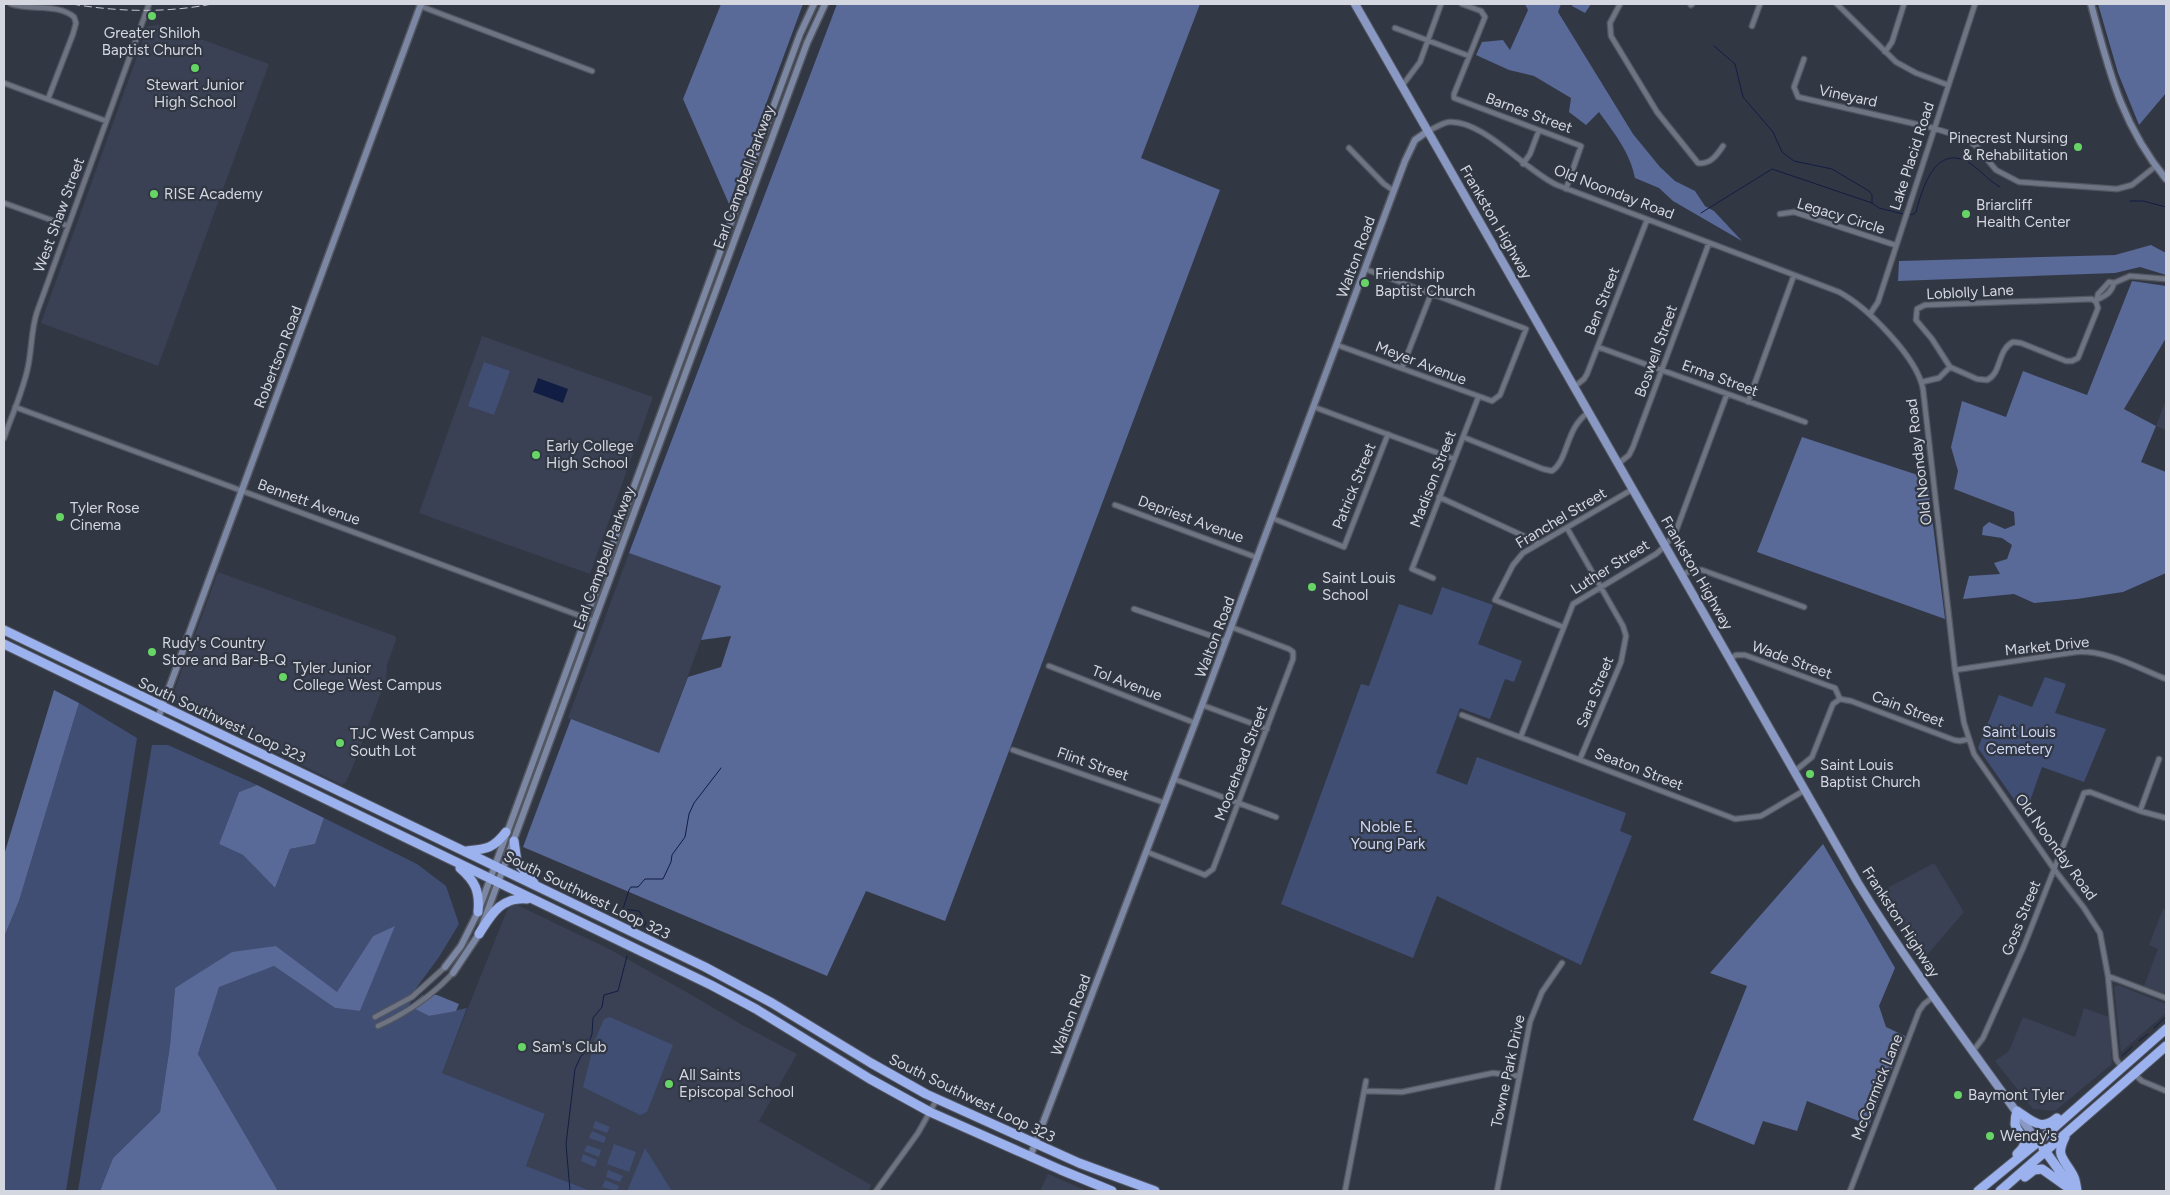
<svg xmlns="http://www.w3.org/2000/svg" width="2170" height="1195" viewBox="0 0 2170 1195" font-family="Figtree,sans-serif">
<rect width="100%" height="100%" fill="#323744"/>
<path fill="#3a4154" d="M 162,25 L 269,64 L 158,366 L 41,323 L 148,26 Z
M 482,336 L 653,397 L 590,574 L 419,513 Z
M 2166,400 L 2166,430 L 2156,426 Z
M 629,553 L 721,586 L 659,754 L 568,718 Z
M 218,572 L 395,636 L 396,640 L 387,665 L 386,680 L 353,766 L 346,782 L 342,785 L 175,703 L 172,697 Z
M 1934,863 L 1964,912 L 1921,962 L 1878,893 Z
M 515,904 L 609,949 L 683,990 L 744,1026 L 797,1054 L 759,1121 L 871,1185 L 868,1191 L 672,1191 L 645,1148 L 627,1191 L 591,1191 L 526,1166 L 545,1115 L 442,1073 L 508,908 Z
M 2163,909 L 2166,910 L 2166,994 L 2144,986 L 2158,949 L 2149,945 Z
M 2118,985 L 2166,1004 L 2166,1013 L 2121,1052 L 2114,987 Z
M 2084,1008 L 2109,1017 L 2112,1064 L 2055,1111 L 2033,1109 L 1995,1061 L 2009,1051 L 2023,1017 L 2075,1037 Z
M 1048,1174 L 1087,1191 L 1040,1191 Z"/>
<path fill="#404e74" d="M 484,362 L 510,371 L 494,415 L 468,406 Z
M 1442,587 L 1493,605 L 1478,644 L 1522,661 L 1514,682 L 1505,679 L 1490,719 L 1460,708 L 1436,773 L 1467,785 L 1477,757 L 1626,813 L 1620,831 L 1632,836 L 1581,965 L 1437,896 L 1413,958 L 1281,904 L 1361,684 L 1369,686 L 1399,604 L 1432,615 Z
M 2045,677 L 2066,684 L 2055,713 L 2106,729 L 2084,782 L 2042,767 L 2025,815 L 1978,748 L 1999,695 L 2032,707 Z
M 79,703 L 137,738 L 66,1191 L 4,1191 L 4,937 L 19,901 Z
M 152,745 L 168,745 L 257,785 L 239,792 L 219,844 L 243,855 L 275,888 L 290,849 L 315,844 L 324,818 L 417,864 L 446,886 L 459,924 L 439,957 L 417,987 L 409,1006 L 429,1016 L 467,1008 L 442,1073 L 545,1114 L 526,1166 L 591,1191 L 278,1191 L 198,1054 L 219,986 L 274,966 L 335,1008 L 360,1011 L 394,927 L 373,936 L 337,993 L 276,946 L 175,988 L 170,1045 L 160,1112 L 113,1158 L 100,1191 L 78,1191 Z
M 610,1017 L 673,1045 L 647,1112 L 640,1115 L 583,1087 L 595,1040 L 604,1019 Z
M 595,1121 L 610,1127 L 607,1133 L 593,1128 Z
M 592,1131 L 606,1137 L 604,1143 L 589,1138 Z
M 614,1144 L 636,1152 L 629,1172 L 607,1164 Z
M 587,1145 L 601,1150 L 599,1157 L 584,1151 Z
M 645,1148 L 672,1191 L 627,1191 Z
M 583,1154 L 597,1160 L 595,1167 L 581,1161 Z
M 608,1170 L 623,1176 L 620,1182 L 606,1177 Z
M 605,1180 L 619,1186 L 617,1191 L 602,1187 Z"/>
<path fill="#596998" d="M 721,4 L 803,4 L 729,204 L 683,99 Z
M 837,4 L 1200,4 L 1141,158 L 1220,190 L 945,921 L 866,891 L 827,976 L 523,847 L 571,719 L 659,753 L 688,677 L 721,667 L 731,636 L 701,640 L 721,586 L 629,553 Z
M 1525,4 L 1561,4 L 1558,12 L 1633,134 L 1660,167 L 1675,181 L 1695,191 L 1705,206 L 1714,211 L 1742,241 L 1673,201 L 1659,188 L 1635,178 C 1630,152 1614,133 1599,112 L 1586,125 L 1569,112 L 1571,98 L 1534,76 L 1509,70 L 1476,55 L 1482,42 L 1503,40 L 1510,50 L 1528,10 Z
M 1573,4 L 1591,4 L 1585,13 L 1572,6 Z
M 2098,4 L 2166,4 L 2166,93 L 2139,125 L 2118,73 Z
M 2151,245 L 2166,253 L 2166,275 L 2140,267 L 2115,273 L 1898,281 L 1899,261 L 2115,255 Z
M 2132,281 L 2166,286 L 2166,338 L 2124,409 L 2156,426 L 2141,462 L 2166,472 L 2166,573 L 2123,592 L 2077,599 L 2034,603 L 2014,594 L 1963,599 L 1969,576 L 2000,574 L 1994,563 L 2007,559 L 2012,545 L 2002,538 L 1982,535 L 1983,527 L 1989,522 L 2005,529 L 2015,525 L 2014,512 L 1954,489 L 1958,471 L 1951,447 L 1962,401 L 2006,417 L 2023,371 L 2087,395 Z
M 1802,437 L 1927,478 L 1945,619 L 1757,552 Z
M 54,690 L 79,703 L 19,901 L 4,937 L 4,855 Z
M 257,785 L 324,818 L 315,844 L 290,849 L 275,888 L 243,855 L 219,844 L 239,792 Z
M 1823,844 L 1895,968 L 1879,1006 L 1886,1027 L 1905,1036 L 1869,1125 L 1807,1101 L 1797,1131 L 1763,1121 L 1754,1145 L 1693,1120 L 1747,986 L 1710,973 Z
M 395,926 L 360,1011 L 335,1008 L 274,966 L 219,987 L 198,1054 L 278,1191 L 100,1191 L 113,1158 L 160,1112 L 170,1045 L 175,988 L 232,952 L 276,946 L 337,992 L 373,936 Z
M 423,995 L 437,995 L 459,1004 L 456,1011 L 429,1016 L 409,1006 Z"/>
<path fill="#121d44" d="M 538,378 L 568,389 L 563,403 L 533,392 Z"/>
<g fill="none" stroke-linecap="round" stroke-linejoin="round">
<path stroke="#121d44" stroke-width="1" d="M 1714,46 L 1735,64 L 1743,97 L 1773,132 L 1782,152 L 1794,161 L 1832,169 L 1869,191 L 1872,195 L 1872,203
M 2130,201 L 2143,201 L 2166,207
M 1701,213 L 1772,169 L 1872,203 L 1879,208 L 1903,214
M 1909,215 L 1914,214 L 1916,212 C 1922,190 1934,146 1966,161 C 1978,167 1987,180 2000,187
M 644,927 L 646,922 L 639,911 L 623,909 L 629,890 L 631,887 L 638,887 L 645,879 L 663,879 L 671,862 L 672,855 L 685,837 L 689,814 L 694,803 L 721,768
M 2154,1028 L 2166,1017
M 2139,1041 L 2148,1034
M 2122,1056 L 2132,1047
M 570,1191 L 566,1144 L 575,1069 L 581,1056 L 585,1053 L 592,1034 L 593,1018 L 602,1007 L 604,995 L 618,991 L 627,956"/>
<g stroke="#525660" stroke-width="7">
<path id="street" d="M 11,4 C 30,11 58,3 74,17 L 76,23 L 73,34 L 48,99
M 1462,4 L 1481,11 L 1485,17 L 1454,94 L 1454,98 L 1581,146 L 1566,189
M 1620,4 L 1610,23 L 1611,36 L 1657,112 L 1698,163 C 1710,165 1717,155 1723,146
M 1837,4 L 1896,62 L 1916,73 L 1948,85
M 1691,5 L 1692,4
M 420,6 L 592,71
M 1752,26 L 1760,4
M 1395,28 L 1469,56
M 1885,52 L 1892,42 L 1904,4
M 1804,59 L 1794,87 L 1798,97 L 1933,128 L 1965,138 L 1977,147 L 1996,170 L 2019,182 L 2117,189 L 2132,185 L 2156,166
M 4,83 L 106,121
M 1402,86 L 1420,62 L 1441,4
M 1428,131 C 1435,128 1442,123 1449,122 C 1482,119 1527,172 1557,185 L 1839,292 C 1867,307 1917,357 1923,389 L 1955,670 L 1964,723 L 1974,754 L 2054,869 L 2084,908 L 2100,933 L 2108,976 L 2116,1059 L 2122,1068
M 1349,148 L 1384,184 L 1394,191
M 1523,164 L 1530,154 L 1539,130
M 4,203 L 68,226
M 1780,214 L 1794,212 L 1895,245
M 1365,269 L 1526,329
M 2114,283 L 2130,276 L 2166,279
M 2092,299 L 2096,302 L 2098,308 L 2078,358 L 2072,361 L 2066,361 L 2021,343 L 2013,342 C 1997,350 2002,373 1987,380 L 1977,379 L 1950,367 L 1932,339 L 1916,320 L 1917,309 L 1925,305 Z
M 2095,301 C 2103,296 2111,295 2114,283 L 2109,282 L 2098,294 L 2097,299
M 1870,314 L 1878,302 L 1975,4
M 1337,345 L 1492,401 L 1500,395 L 1526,329
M 1598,347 L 1805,422
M 1402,368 L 1431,294
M 1922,382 L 1939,378 L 1950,367
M 1574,387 L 1584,379 L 1587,374 L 1647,220
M 1748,402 L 1794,275
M 15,407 L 594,621
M 1314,407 L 1454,459
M 1463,437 L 1543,469 L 1552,471 C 1569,459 1565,428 1589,412
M 4,438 C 12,415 23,391 28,367 C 32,348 31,330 37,312 L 149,4
M 1618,464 L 1629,455 L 1633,447 L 1709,243
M 1439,497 L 1539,543
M 1115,505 L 1258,558
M 1272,518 L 1344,547 L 1388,434
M 1567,528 L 1623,626 L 1626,636 L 1621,662 L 1580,759
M 1682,575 L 1692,570 L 1702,570 L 1804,607
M 1433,578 L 1412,569 L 1478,398
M 1134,609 L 1226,641
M 1563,627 L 1495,600 L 1513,565 L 1523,553 L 1633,489
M 1730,659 L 1736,655 L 1745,655 L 1829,686 L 1835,688 L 1840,699
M 1049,666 L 1195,723
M 1955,670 L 2076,652 C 2107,650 2138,668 2166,679
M 1840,699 L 1851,701 L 1954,740 L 1960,741 L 1969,739
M 1202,705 L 1267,729
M 1462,715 L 1735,819 L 1761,816 L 1805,790
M 1521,736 L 1573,604 L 1656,554 L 1665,546 L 1676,531 L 1727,394
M 1013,750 L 1165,803
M 1795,771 L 1812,757 L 1833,704 L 1840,699
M 1174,779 L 1276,817
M 2140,811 L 2159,759
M 1147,852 L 1205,875 L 1213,869 L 1293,659 L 1293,652 L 1289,649 L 1231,627
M 2108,976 L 2166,998
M 375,1017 L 412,997 L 445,967
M 378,1026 C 407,1013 431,997 453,973
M 1973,1051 L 1983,1038 L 2024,946 L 2084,793 L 2090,792 L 2140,811 L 2166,818
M 2134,1074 L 2142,1081 L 2166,1091
M 1364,1091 L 1402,1092 L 1493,1073 L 1518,1076
M 876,1191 L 918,1133 L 937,1099
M 1345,1191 L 1366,1081
M 1497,1191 L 1530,1022 L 1542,992 L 1562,963
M 1850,1191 L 1919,1011 L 1924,1004 L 1933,997"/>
</g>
<g stroke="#525660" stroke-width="9">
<path id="secondary" d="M 2091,4 C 2109,71 2121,124 2166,179
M 158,718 L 421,4
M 445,967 L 461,946 L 478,912 L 800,34 L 814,4
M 453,973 L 479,934 L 807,43 L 825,4
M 1030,1157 L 1202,705 L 1405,161 L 1415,140 L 1428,131"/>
</g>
<g stroke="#525660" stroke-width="10">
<path id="primary" d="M 1355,4 L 1858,883 C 1913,973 1977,1056 2038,1142"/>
</g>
<g stroke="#525660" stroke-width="11">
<path id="highway" d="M 4,630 L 705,967 L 772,1003 L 871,1063 L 926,1094 L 1079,1163 L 1155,1191
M 4,644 L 711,985 L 756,1009 L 870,1079 L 930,1112 L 1061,1170 L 1112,1191
M 514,841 L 517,862 L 534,883
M 466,851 C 486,849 493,849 506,832
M 460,868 C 475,881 480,891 478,912
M 479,934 C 491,915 500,897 527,899
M 2065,1137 C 2055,1157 2064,1158 2073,1175 C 2076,1180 2076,1186 2077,1191
M 2043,1148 L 2069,1184
M 2017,1154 C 2033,1139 2019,1138 2015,1124 C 2015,1121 2016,1114 2017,1111 C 2031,1120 2041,1132 2057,1118
M 2025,1177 L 2034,1170 L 2042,1169 L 2073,1191
M 1978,1191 L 2038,1142 L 2166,1029
M 2000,1191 L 2166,1046"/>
</g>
<use href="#street" stroke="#6f7483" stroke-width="4.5"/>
<use href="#secondary" stroke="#7c87a3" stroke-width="6"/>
<use href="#primary" stroke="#8999c3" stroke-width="8"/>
<use href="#highway" stroke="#9bb2ee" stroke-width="9"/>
<path stroke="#c3c6cf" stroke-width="1" stroke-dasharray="8 4" stroke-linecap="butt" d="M 72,4 C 119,12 166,13 212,4"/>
</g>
<g fill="#67d466" stroke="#323744" stroke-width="2">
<circle cx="152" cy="16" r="5"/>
<circle cx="195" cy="68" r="5"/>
<circle cx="2078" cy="147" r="5"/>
<circle cx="154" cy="194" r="5"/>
<circle cx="1966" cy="214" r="5"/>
<circle cx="1365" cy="283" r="5"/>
<circle cx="536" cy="455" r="5"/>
<circle cx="60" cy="517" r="5"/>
<circle cx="1312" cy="587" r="5"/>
<circle cx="152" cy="652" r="5"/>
<circle cx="283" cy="677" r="5"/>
<circle cx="340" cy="743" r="5"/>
<circle cx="1810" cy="774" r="5"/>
<circle cx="522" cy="1047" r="5"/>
<circle cx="669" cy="1084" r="5"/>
<circle cx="1958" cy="1095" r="5"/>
<circle cx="1990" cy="1136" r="5"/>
</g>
<g text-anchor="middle" stroke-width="4.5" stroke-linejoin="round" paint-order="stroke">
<g font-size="15" fill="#d4d7df" stroke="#323744" text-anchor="start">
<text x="152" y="38" text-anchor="middle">Greater Shiloh<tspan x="152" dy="17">Baptist Church</tspan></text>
<text x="195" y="90" text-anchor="middle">Stewart Junior<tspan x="195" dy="17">High School</tspan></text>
<text x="2068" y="143" text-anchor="end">Pinecrest Nursing<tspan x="2068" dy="17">&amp; Rehabilitation</tspan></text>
<text x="164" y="199">RISE Academy</text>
<text x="1976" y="210">Briarcliff<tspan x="1976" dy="17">Health Center</tspan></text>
<text x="1375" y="279">Friendship<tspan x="1375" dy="17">Baptist Church</tspan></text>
<text x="546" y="451">Early College<tspan x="546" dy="17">High School</tspan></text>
<text x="70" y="513">Tyler Rose<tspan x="70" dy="17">Cinema</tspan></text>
<text x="1322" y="583">Saint Louis<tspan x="1322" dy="17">School</tspan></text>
<text x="162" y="648">Rudy's Country<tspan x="162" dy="17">Store and Bar-B-Q</tspan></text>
<text x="293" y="673">Tyler Junior<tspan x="293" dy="17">College West Campus</tspan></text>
<text x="350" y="739">TJC West Campus<tspan x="350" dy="17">South Lot</tspan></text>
<text x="1820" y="770">Saint Louis<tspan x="1820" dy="17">Baptist Church</tspan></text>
<text x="532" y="1052">Sam's Club</text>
<text x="679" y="1080">All Saints<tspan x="679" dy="17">Episcopal School</tspan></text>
<text x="1968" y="1100">Baymont Tyler</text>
<text x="2000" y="1141">Wendy's</text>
</g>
<g font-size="15" fill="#d4d7df" stroke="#323744">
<text transform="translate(1848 96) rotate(12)" y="5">Vineyard</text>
<text transform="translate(1529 113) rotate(20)" y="5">Barnes Street</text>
<text transform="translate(1912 156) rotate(-72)" y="5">Lake Placid Road</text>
<text transform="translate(744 177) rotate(-70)" y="5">Earl Campbell Parkway</text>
<text transform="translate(1614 192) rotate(21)" y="5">Old Noonday Road</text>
<text transform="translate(59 215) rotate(-70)" y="5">West Shaw Street</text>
<text transform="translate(1841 216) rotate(17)" y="5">Legacy Circle</text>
<text transform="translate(1496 222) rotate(60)" y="5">Frankston Highway</text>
<text transform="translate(1356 257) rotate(-70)" y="5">Walton Road</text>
<text transform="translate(1970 292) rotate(-3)" y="5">Loblolly Lane</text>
<text transform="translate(1602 301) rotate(-69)" y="5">Ben Street</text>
<text transform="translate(1656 351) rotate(-70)" y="5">Boswell Street</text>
<text transform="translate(278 357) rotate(-69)" y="5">Robertson Road</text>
<text transform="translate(1421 363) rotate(21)" y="5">Meyer Avenue</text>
<text transform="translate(1720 378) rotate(20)" y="5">Erma Street</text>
<text transform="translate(1919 462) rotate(-97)" y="5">Old Noonday Road</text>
<text transform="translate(1433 479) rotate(-69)" y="5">Madison Street</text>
<text transform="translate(1354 486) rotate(-68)" y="5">Patrick Street</text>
<text transform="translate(309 502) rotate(20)" y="5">Bennett Avenue</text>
<text transform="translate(1561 518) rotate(-31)" y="5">Franchel Street</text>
<text transform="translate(1191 519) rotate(20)" y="5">Depriest Avenue</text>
<text transform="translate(604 558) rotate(-70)" y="5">Earl Campbell Parkway</text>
<text transform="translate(1610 567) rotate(-32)" y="5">Luther Street</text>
<text transform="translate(1697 573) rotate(60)" y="5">Frankston Highway</text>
<text transform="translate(1215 637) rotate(-69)" y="5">Walton Road</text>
<text transform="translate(2047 646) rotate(-6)" y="5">Market Drive</text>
<text transform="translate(1792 660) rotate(20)" y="5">Wade Street</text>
<text transform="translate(1127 683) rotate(21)" y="5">Tol Avenue</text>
<text transform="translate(1595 692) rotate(-68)" y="5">Sara Street</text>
<text transform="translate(1908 709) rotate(21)" y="5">Cain Street</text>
<text transform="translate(222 720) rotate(25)" y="5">South Southwest Loop 323</text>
<text transform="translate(1241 763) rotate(-69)" y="5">Moorehead Street</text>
<text transform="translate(1093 764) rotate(19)" y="5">Flint Street</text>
<text transform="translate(1639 769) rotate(21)" y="5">Seaton Street</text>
<text transform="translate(2056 847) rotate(54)" y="5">Old Noonday Road</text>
<text transform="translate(587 895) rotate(26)" y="5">South Southwest Loop 323</text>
<text transform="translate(2021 918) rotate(-68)" y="5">Goss Street</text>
<text transform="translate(1901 922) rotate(57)" y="5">Frankston Highway</text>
<text transform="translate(1071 1015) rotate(-69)" y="5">Walton Road</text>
<text transform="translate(1508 1071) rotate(-78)" y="5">Towne Park Drive</text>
<text transform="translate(1877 1087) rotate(-68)" y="5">McCormick Lane</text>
<text transform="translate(972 1098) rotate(26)" y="5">South Southwest Loop 323</text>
</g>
<g font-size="15" fill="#ccd7f5" stroke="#323744">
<text x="2019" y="737">Saint Louis<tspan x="2019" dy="17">Cemetery</tspan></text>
<text x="1388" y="832">Noble E.<tspan x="1388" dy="17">Young Park</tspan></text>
</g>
</g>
<rect width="2170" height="1195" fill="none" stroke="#d4d7df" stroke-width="10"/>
</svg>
